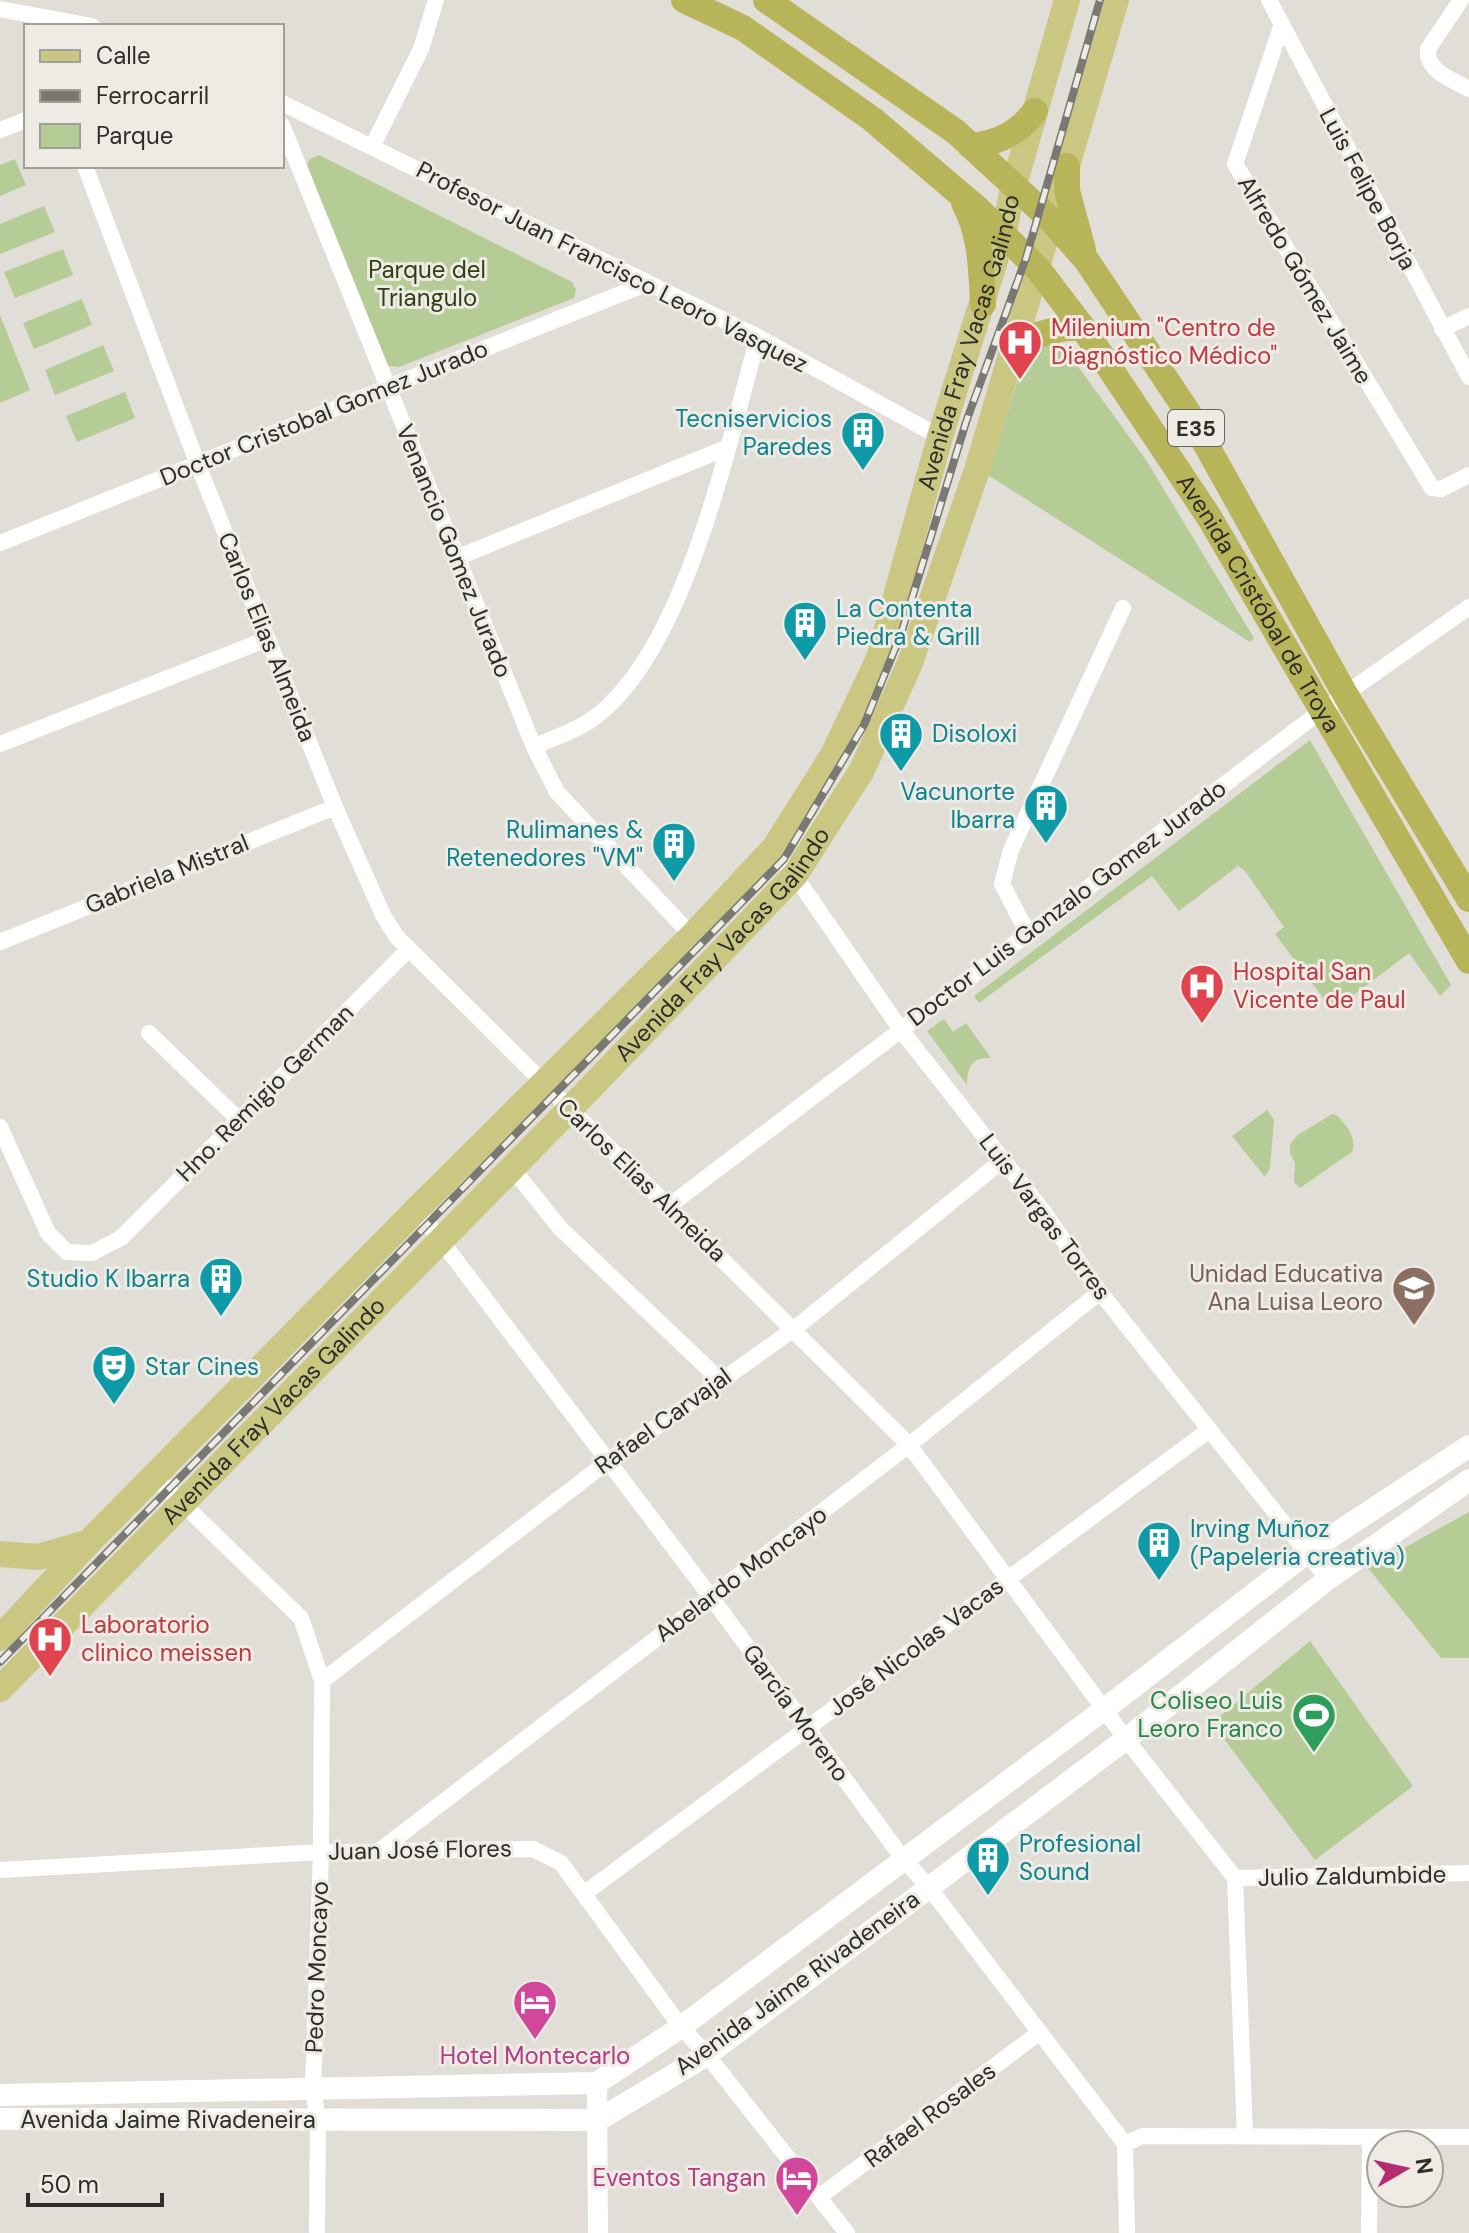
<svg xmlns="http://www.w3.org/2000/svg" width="1469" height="2233" viewBox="0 0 1469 2233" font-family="'DM Sans',sans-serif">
<rect width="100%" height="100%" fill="#e1ded7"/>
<path fill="#b6cc97" d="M 319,155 L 572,282 L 576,290 L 574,298 L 399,367 L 390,366 L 383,362 L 307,165 L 310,159 Z
M 15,159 L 26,185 L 0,196 L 0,165 Z
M 44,206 L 55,232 L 0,254 L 0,224 Z
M 63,249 L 73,275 L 15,298 L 4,272 Z
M 82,299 L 92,325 L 34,349 L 23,323 Z
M 0,315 L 30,390 L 0,403 Z
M 1042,343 L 1061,343 L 1146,460 L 1254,638 L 1250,642 L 988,475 L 1027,351 Z
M 103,345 L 114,371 L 55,395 L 45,370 Z
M 125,392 L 135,418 L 77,442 L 66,416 Z
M 1310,740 L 1451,985 L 1440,996 L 1409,953 L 1333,1011 L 1275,934 L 1284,927 L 1245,871 L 1238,866 L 1179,911 L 1152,876 L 979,1003 L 974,996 Z
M 944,1019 L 953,1032 L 966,1023 L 991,1058 C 972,1057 967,1067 967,1085 L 927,1031 Z
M 1267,1110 L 1274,1120 L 1270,1168 L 1265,1177 L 1232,1136 Z
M 1332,1114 L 1338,1116 C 1347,1127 1357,1137 1352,1152 L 1300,1188 L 1294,1182 L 1295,1163 L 1290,1153 L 1290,1144 L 1298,1135 Z
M 1469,1512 L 1469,1658 L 1441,1658 L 1368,1568 Z
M 1310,1641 L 1413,1786 L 1315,1860 L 1212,1723 Z"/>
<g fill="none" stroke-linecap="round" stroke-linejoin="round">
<path stroke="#fff" stroke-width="16" d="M 1269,0 L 1469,377
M 1461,0 L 1428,49 C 1425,71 1453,80 1469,89
M 0,9 L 92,26
M 1282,24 L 1235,164 L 1432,488 L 1441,489 L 1469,475
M 282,103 L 758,337 L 940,437
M 282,125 L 534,747 L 557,792 L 692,936
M 0,130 L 26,120
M 372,147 L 421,49 L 436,0
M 85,166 L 198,465 L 335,807 L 383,915 L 396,936 L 421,961 L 909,1445 L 1126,1739 L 1235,1878 L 1245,2136
M 1442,329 L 1469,316
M 0,543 L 648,283
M 456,558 L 726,448
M 0,744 L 267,639
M 534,747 C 554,737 582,729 599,714 C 687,643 728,444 758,337
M 775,847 L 901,1030 L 1043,1211 L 1100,1292 L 1328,1579
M 1027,932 L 1002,884 L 1011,850 L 1123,608
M 0,942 L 335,807
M 149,1033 L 238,1119
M 0,1127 L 48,1233 L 67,1252 L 92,1253 L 121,1238 L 409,949
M 512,1168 L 560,1228 L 719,1379
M 669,1206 L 1321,711 L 1469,607
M 417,1209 L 711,1597 L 904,1860 L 928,1886 L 1125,2144 L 1127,2233
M 155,1477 L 301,1618 L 322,1681 L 321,1852 L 313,2088 L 318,2121 L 317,2233
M 322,1681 L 607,1462 L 794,1329 L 1003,1160
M 379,1851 L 909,1445 L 1100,1292
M 0,1870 L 321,1852 L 533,1849 L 561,1863 L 681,2027 L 707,2055 L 847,2233
M 1235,1878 L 1469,1873
M 585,1893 L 1209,1430
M 1125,2144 L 1142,2136 L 1469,2137
M 819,2197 L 1040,2032
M 1369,2233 L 1370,2137"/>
<path stroke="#fff" stroke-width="20" d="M 597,2083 L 598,2233"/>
<path stroke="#fff" stroke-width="22" d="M 0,2095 L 597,2083 L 681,2027 L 1106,1708 L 1308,1552 L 1469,1446
M 0,2119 L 598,2120 L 707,2055 L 1126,1739 L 1328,1579 L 1469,1480"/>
<g stroke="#cac783" stroke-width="26">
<path d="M 0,1554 L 38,1557 L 86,1543"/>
<path id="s1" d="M 0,1638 L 89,1542 L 417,1209 L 692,936 L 775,847 L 833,755 L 879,658 L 940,437 L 1003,235 L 1014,185 L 1067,0"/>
<path id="s2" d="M 0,1689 L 570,1109 L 795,875 L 862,770 L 910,663 L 977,470 L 1116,0"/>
</g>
<g stroke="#b8b45a" stroke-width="26">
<path id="s3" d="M 684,0 L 743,28 L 872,119 L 979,210 L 1038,269 L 1083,328 L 1209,517 L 1469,961"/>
<path d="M 766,0 L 956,132 L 1051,220 L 1087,261 L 1189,414 L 1345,694 L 1469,899"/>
<path d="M 971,146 C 998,143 1019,133 1035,111"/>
<path d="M 1067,166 L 1067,191 L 1083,250"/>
<path d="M 964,203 C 981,235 981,267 983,304"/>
<path d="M 1015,343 C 1038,335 1058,326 1083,328"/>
</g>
<g stroke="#7a7873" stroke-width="8">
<path id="rail" d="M 0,1662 L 784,859 L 864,725 L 901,634 L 966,422 L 1026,258 L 1100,0"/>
</g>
<use href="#rail" stroke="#eeebe4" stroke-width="5" stroke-dasharray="15" stroke-linecap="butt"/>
</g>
<defs>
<g id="hospital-pin" transform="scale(2.3)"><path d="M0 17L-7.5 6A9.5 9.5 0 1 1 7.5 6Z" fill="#e0444e" stroke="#eeebe4"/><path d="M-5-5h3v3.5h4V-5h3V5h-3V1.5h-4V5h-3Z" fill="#fff"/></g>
<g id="building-pin" transform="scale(2.3)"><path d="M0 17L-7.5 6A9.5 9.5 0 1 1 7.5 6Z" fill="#0f9aa8" stroke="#eeebe4"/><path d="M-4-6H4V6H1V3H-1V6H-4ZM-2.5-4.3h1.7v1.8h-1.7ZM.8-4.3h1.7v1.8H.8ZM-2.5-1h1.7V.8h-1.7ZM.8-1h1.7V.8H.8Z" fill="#fff"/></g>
<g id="university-pin" transform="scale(2.3)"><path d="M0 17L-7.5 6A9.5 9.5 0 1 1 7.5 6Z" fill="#8d6e63" stroke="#eeebe4"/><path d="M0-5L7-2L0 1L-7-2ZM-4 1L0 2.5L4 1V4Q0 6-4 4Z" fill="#fff"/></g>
<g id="theatre-pin" transform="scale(2.3)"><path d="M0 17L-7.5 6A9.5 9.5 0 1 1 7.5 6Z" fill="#0f9aa8" stroke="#eeebe4"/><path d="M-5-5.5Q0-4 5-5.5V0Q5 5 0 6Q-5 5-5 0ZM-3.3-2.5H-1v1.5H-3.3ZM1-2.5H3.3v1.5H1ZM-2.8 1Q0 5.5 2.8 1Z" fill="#fff"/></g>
<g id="stadium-pin" transform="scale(2.3)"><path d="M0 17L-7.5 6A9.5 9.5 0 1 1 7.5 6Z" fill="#2e9e5b" stroke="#eeebe4"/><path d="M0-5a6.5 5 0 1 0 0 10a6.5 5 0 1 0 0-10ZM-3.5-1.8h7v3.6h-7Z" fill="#fff"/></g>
<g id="hotel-pin" transform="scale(2.3)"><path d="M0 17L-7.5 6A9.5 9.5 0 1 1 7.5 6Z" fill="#d1479c" stroke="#eeebe4"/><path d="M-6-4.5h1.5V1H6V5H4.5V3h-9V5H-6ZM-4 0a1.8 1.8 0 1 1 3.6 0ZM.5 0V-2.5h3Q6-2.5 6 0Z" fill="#fff"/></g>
</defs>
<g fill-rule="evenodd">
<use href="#hospital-pin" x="1020" y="342"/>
<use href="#building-pin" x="863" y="433"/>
<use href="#building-pin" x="805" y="623"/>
<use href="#building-pin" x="901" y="734"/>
<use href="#building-pin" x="1046" y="806"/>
<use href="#building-pin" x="674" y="844"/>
<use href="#hospital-pin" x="1202" y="986"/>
<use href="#building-pin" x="221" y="1279"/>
<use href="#university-pin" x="1414" y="1288"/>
<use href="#theatre-pin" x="114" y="1367"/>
<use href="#building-pin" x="1159" y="1543"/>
<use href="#hospital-pin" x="50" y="1639"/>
<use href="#stadium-pin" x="1314" y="1715"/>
<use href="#building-pin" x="988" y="1858"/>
<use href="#hotel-pin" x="535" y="2002"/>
<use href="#hotel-pin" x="797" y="2178"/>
</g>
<g text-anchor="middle" stroke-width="6" stroke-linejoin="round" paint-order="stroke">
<rect fill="#eeebe4" stroke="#686662" stroke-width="2" x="1168" y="410" width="56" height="36" rx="6"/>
<g font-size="22" font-weight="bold" fill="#2e2d2a">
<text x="1196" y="436">E35</text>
</g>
<g font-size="24" fill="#2e2d2a" stroke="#eeebe4">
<text transform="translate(1368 189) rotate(62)" y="8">Luis Felipe Borja</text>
<text transform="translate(612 267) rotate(27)" y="8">Profesor Juan Francisco Leoro Vasquez</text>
<text transform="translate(1305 280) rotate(59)" y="8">Alfredo Gómez Jaime</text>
<text dy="8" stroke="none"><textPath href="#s1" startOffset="1652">Avenida Fray Vacas Galindo</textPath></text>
<text transform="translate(324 413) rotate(-22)" y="8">Doctor Cristobal Gomez Jurado</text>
<text transform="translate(454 551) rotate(68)" y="8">Venancio Gomez Jurado</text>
<text dy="8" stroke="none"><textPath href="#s3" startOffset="848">Avenida Cristóbal de Troya</textPath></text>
<text transform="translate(267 637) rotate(68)" y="8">Carlos Elias Almeida</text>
<text transform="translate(167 874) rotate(-22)" y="8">Gabriela Mistral</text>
<text transform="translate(1067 903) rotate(-37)" y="8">Doctor Luis Gonzalo Gomez Jurado</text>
<text dy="8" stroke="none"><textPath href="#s2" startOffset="1038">Avenida Fray Vacas Galindo</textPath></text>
<text transform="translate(265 1093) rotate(-45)" y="8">Hno. Remigio German</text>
<text transform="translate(642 1180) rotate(44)" y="8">Carlos Elias Almeida</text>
<text transform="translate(1045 1217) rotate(53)" y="8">Luis Vargas Torres</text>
<text dy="8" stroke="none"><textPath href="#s2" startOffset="390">Avenida Fray Vacas Galindo</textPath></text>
<text transform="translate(663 1421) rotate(-36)" y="8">Rafael Carvajal</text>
<text transform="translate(741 1574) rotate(-37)" y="8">Abelardo Moncayo</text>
<text transform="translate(916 1647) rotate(-37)" y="8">José Nicolas Vacas</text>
<text transform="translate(796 1713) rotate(54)" y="8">García Moreno</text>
<text transform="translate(420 1850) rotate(-1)" y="8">Juan José Flores</text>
<text transform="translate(1352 1876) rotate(-1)" y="8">Julio Zaldumbide</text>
<text transform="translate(317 1967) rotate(-88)" y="8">Pedro Moncayo</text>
<text transform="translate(797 1983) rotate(-36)" y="8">Avenida Jaime Rivadeneira</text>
<text transform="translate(930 2115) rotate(-37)" y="8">Rafael Rosales</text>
<text x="168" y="2128">Avenida Jaime Rivadeneira</text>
</g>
<g font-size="24" fill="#303f14" stroke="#eeebe4">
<text x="427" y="278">Parque del<tspan x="427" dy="28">Triangulo</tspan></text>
</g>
<g font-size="24" fill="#be3a42" stroke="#eeebe4" text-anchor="start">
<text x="1051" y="336">Milenium "Centro de<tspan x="1051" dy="28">Diagnóstico Médico"</tspan></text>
<text x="1233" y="980">Hospital San<tspan x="1233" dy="28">Vicente de Paul</tspan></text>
<text x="81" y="1633">Laboratorio<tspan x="81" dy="28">clinico meissen</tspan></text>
</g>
<g font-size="24" fill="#0d838f" stroke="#eeebe4" text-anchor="start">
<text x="832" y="427" text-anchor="end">Tecniservicios<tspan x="832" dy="28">Paredes</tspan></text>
<text x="836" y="617">La Contenta<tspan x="836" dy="28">Piedra &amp; Grill</tspan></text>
<text x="932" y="742">Disoloxi</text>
<text x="1015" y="800" text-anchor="end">Vacunorte<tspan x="1015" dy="28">Ibarra</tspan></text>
<text x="643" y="838" text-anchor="end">Rulimanes &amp;<tspan x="643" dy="28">Retenedores "VM"</tspan></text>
<text x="190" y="1287" text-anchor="end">Studio K Ibarra</text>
<text x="145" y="1375">Star Cines</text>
<text x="1190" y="1537">Irving Muñoz<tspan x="1190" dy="28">(Papeleria creativa)</tspan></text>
<text x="1019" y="1852">Profesional<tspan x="1019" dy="28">Sound</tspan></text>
</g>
<g font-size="24" fill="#785e54" stroke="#eeebe4" text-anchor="end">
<text x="1383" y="1282">Unidad Educativa<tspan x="1383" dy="28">Ana Luisa Leoro</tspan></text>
</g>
<g font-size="24" fill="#27864d" stroke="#eeebe4" text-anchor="end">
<text x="1283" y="1709">Coliseo Luis<tspan x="1283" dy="28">Leoro Franco</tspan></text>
</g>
<g font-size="24" fill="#b23c85" stroke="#eeebe4">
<text x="535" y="2064">Hotel Montecarlo</text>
<text x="766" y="2186" text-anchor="end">Eventos Tangan</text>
</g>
</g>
<rect x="24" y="24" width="260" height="144" fill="#eeebe4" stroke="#a19f9a" stroke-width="2"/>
<rect x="40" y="50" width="40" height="12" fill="#cac783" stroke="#a19f9a" stroke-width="2"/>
<text x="96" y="64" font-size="24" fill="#2e2d2a">Calle</text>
<rect x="40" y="90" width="40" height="12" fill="#7a7873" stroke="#a19f9a" stroke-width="2"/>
<text x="96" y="104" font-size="24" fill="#2e2d2a">Ferrocarril</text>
<rect x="40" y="124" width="40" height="24" fill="#b6cc97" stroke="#a19f9a" stroke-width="2"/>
<text x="96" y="144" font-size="24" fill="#2e2d2a">Parque</text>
<g transform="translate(1405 2169) rotate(81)"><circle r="38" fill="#eeebe4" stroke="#a19f9a" stroke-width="2"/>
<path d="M0-6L14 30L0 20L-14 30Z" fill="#b32c6f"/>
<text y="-12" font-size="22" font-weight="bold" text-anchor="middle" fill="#2e2d2a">N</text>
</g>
<path d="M28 2193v12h134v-12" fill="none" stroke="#2e2d2a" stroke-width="4"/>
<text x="40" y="2193" font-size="24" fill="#2e2d2a" stroke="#eeebe4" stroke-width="6" paint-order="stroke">50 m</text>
</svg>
